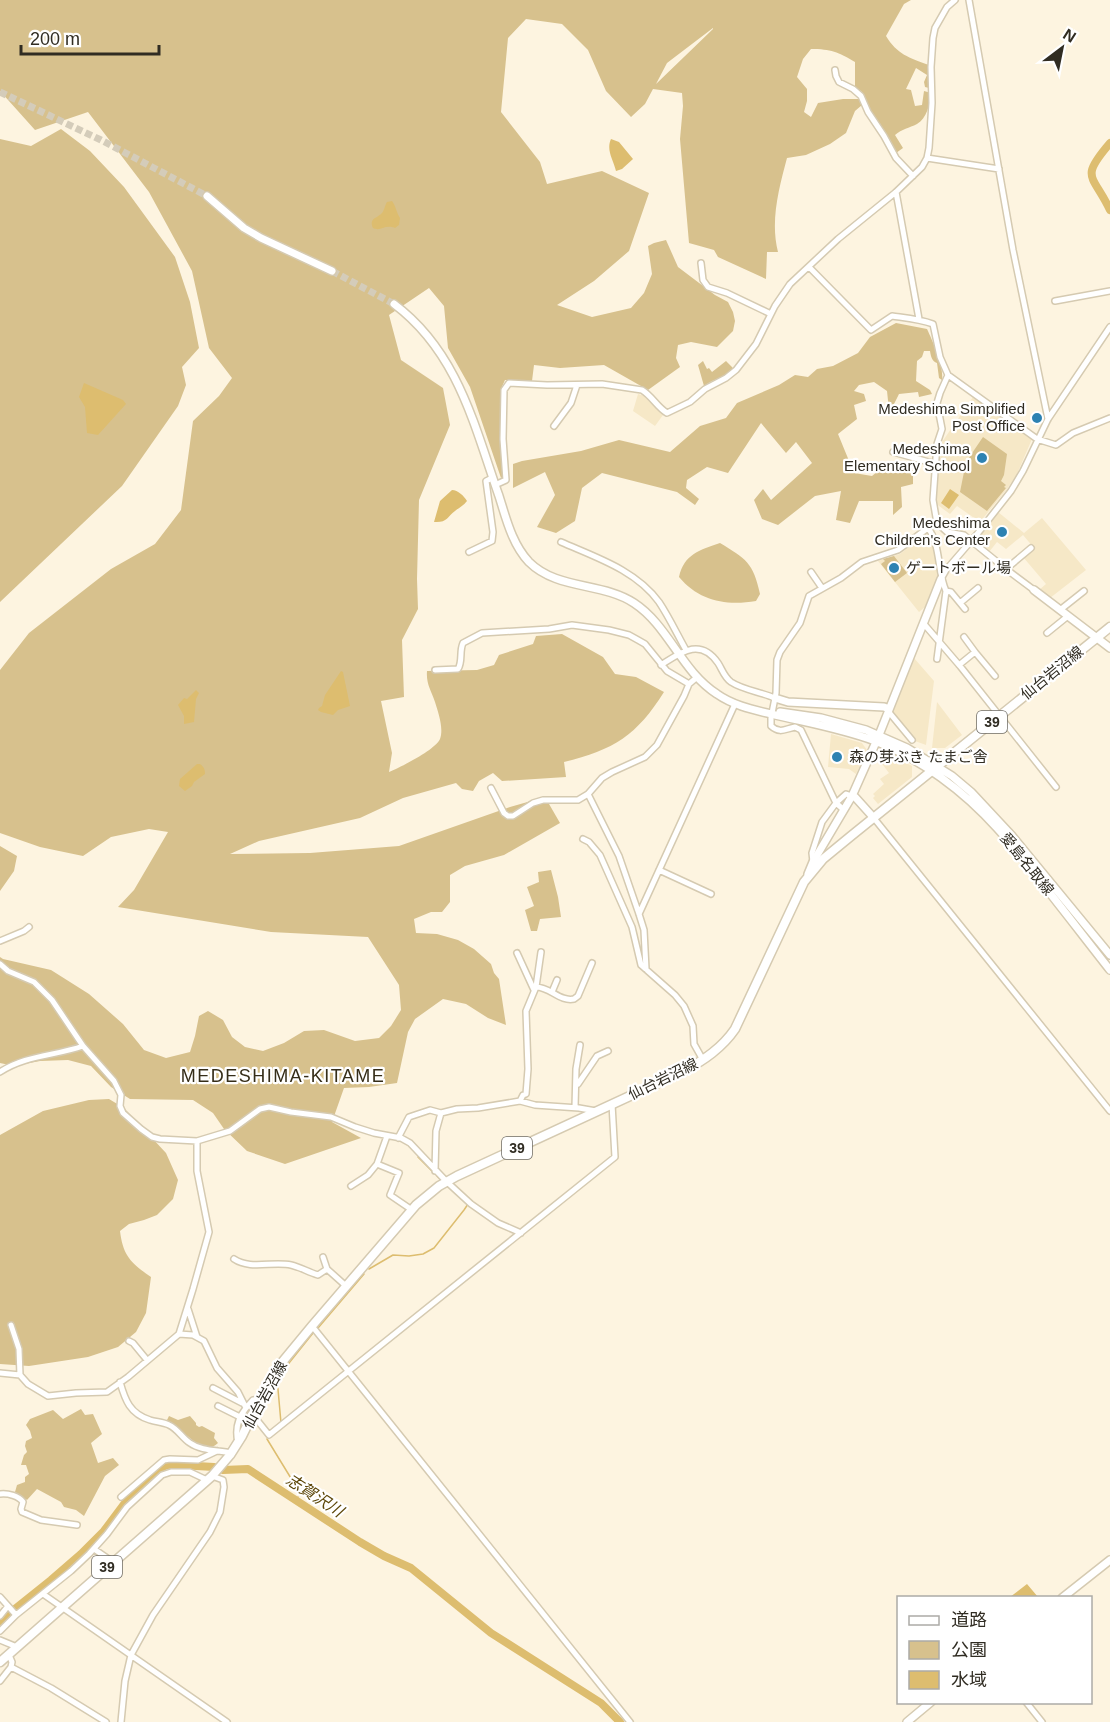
<svg xmlns="http://www.w3.org/2000/svg" width="1110" height="1722" viewBox="0 0 1110 1722" font-family="Arial,'Noto Sans JP',sans-serif">
<rect width="100%" height="100%" fill="#fdf4e0"/>
<path fill="#f6e8c7" d="M 638,394 L 645,396 L 663,415 L 655,426 L 633,411 Z
M 973,397 L 1032,439 L 1017,474 L 1007,489 L 980,522 L 957,506 L 950,514 L 935,503 L 942,442 Z
M 998,512 L 1024,533 L 1042,518 L 1086,570 L 1050,598 L 1039,590 L 1046,584 L 1023,557 L 1034,548 L 1023,535 L 1006,549 L 997,542 L 989,552 L 978,543 L 977,538 Z
M 926,534 L 931,535 L 938,575 L 925,607 L 919,612 L 878,561 L 900,554 Z
M 914,658 L 934,681 L 926,745 L 915,741 L 893,712 Z
M 937,702 L 962,735 L 945,748 L 932,748 Z
M 831,734 L 862,743 L 867,750 L 856,774 L 849,769 L 828,767 Z
M 884,751 L 912,766 L 912,777 L 878,804 L 873,798 L 875,796 L 873,794 L 884,784 L 880,779 L 889,773 L 876,756 Z"/>
<path fill="#d7c18d" fill-rule="evenodd" d="M 0,0 L 911,0 L 904,4 L 886,36 C 897,54 909,58 929,65 L 929,88 L 925,87 L 924,82 L 927,75 L 916,68 L 906,89 L 911,90 L 915,106 L 922,105 L 924,91 L 931,93 C 930,104 927,118 917,124 C 909,128 902,129 895,135 L 903,148 L 896,153 L 869,110 L 862,92 L 855,87 L 855,62 C 838,52 831,49 811,49 L 803,59 L 797,77 L 807,89 L 807,101 L 804,112 L 811,117 L 818,103 L 843,99 L 859,99 L 862,105 L 855,111 L 846,133 L 830,144 L 806,155 L 787,158 C 779,188 770,221 778,252 L 767,252 L 766,279 L 718,257 L 714,250 L 689,243 L 680,139 L 683,106 L 682,93 L 653,89 L 645,104 L 631,117 L 606,91 L 588,50 L 562,24 L 526,19 L 508,38 L 501,112 L 540,162 L 547,184 L 602,171 L 649,193 L 629,251 L 594,281 L 557,305 L 592,317 L 631,308 L 644,293 L 652,274 L 648,246 L 654,243 L 666,240 L 678,267 L 715,295 L 728,302 L 733,312 L 735,321 L 733,331 L 717,347 L 691,342 L 678,345 L 676,358 L 680,367 L 648,390 L 604,365 L 560,368 L 534,365 L 532,381 L 505,380 L 500,391 L 503,477 L 501,478 L 470,387 L 448,348 L 444,306 L 429,288 L 389,315 L 401,360 L 443,388 L 450,425 L 419,500 L 417,579 L 418,609 L 402,640 L 404,697 L 381,701 L 392,753 L 389,772 C 401,767 435,750 440,739 C 444,728 438,712 435,702 C 431,690 426,684 427,671 L 477,670 L 494,665 L 499,655 L 533,644 L 536,636 L 562,634 L 603,657 L 615,674 L 636,677 L 664,692 C 637,735 614,750 564,762 L 566,777 L 502,781 L 493,773 L 479,781 L 473,791 L 462,789 L 456,783 L 403,798 L 360,818 L 259,841 L 230,854 L 310,853 L 399,846 L 510,807 L 545,797 L 560,823 L 504,855 L 465,866 L 450,875 L 450,902 L 442,912 L 431,912 L 414,919 L 416,933 L 437,934 L 458,940 L 474,949 L 491,964 L 494,973 L 499,979 L 506,1025 L 488,1018 L 466,1004 L 443,999 L 415,1019 L 408,1032 L 397,1083 L 369,1087 L 344,1088 L 332,1122 L 361,1138 L 285,1164 L 247,1151 L 224,1129 L 213,1113 L 193,1100 L 130,1099 L 111,1087 L 91,1066 L 68,1060 L 40,1061 L 14,1066 L 0,1063 L 0,957 L 3,959 L 51,970 L 89,994 L 123,1024 L 144,1050 L 166,1058 L 190,1052 L 195,1036 L 199,1016 L 208,1011 L 223,1020 L 232,1037 L 245,1047 L 263,1051 L 284,1043 L 304,1031 L 324,1030 L 355,1041 L 379,1038 L 391,1026 L 401,1010 L 399,985 L 368,937 L 271,932 L 118,907 L 134,890 L 168,832 L 149,829 L 111,837 L 83,856 L 40,847 L 0,833 L 0,670 L 29,633 L 111,569 L 155,544 L 181,510 L 193,421 L 219,396 L 232,378 L 209,348 L 192,271 L 149,192 L 88,112 L 35,130 L 0,91 ZM 713,28 L 713,29 L 656,84 L 667,63 Z
M 61,129 L 90,151 L 124,187 L 175,257 L 190,302 L 199,348 L 182,367 L 186,385 L 178,406 L 122,486 L 0,602 L 0,139 L 31,146 Z
M 896,323 L 927,329 C 933,342 944,366 942,380 L 939,378 L 937,363 C 932,361 931,357 930,351 L 924,351 L 922,357 L 917,361 L 916,381 L 930,390 L 932,394 L 919,397 L 918,392 L 899,394 L 892,408 L 889,410 L 887,391 L 874,382 L 859,385 L 854,391 L 864,394 L 866,401 L 854,405 L 857,419 L 838,434 L 854,473 L 872,476 C 888,463 895,459 913,471 L 913,484 L 901,487 L 902,507 L 893,515 L 893,501 L 859,501 L 850,523 L 836,520 L 841,491 L 815,496 L 778,525 L 762,519 L 754,500 L 763,489 L 771,500 L 812,463 L 796,442 L 786,453 L 761,423 L 728,473 L 707,467 L 687,480 L 686,488 L 699,499 L 695,505 L 677,492 L 602,473 L 582,488 L 575,521 L 556,533 L 537,527 L 555,495 L 545,472 L 513,488 L 513,464 L 522,461 L 581,451 L 619,440 L 670,452 L 700,426 L 726,418 L 737,403 L 779,385 L 795,375 L 808,377 L 817,369 L 833,366 L 858,353 L 870,337 Z
M 703,361 L 707,369 L 709,368 L 712,372 L 726,361 L 733,368 C 725,379 714,378 704,386 L 698,365 Z
M 983,437 L 1007,454 L 1004,475 L 1001,481 L 1006,485 L 1004,487 L 1006,488 L 987,511 L 960,492 L 966,462 Z
M 720,543 C 746,559 753,562 760,594 L 756,601 C 726,606 699,601 679,577 C 684,554 700,550 720,543 Z
M 894,556 L 907,573 L 895,582 L 881,564 L 885,561 L 883,559 Z
M 0,846 L 17,856 L 14,871 L 0,891 Z
M 551,870 L 558,897 L 561,917 L 540,919 L 537,931 L 531,931 L 525,910 L 534,906 L 527,887 L 539,882 L 538,872 Z
M 109,1099 L 124,1108 L 166,1153 L 178,1180 L 173,1199 L 157,1215 L 144,1220 L 129,1224 L 120,1231 C 123,1256 131,1263 151,1277 L 146,1313 L 136,1332 L 118,1347 L 88,1357 L 29,1366 L 0,1364 L 0,1135 L 43,1111 L 89,1100 Z
M 81,1409 L 85,1415 L 93,1414 L 102,1434 L 91,1443 L 98,1463 L 113,1458 L 119,1465 L 105,1476 L 84,1516 L 76,1510 L 64,1507 L 61,1502 L 37,1489 L 27,1500 L 15,1492 L 17,1485 L 25,1482 L 25,1477 L 29,1474 L 26,1465 L 21,1465 L 24,1455 L 27,1452 L 25,1446 L 26,1441 L 32,1438 L 30,1431 L 26,1425 L 30,1419 L 53,1410 L 63,1419 Z
M 169,1416 L 178,1420 L 190,1416 L 196,1423 L 196,1425 L 199,1427 L 202,1426 L 215,1433 L 214,1438 L 218,1443 C 205,1456 190,1437 180,1430 C 176,1427 170,1424 166,1422 Z"/>
<path fill="#ddbd6f" d="M 611,139 L 619,142 L 633,159 L 622,169 L 616,171 C 613,159 606,150 611,139 Z
M 392,201 C 396,206 396,212 400,218 L 399,225 L 395,228 C 384,224 381,232 373,228 C 369,219 375,219 381,214 C 384,212 385,205 387,202 Z
M 84,383 L 123,400 L 126,404 L 98,435 L 87,433 L 85,407 L 79,397 Z
M 950,489 L 959,495 L 949,509 L 941,503 Z
M 452,490 C 458,490 464,496 467,501 C 463,506 460,507 455,511 C 447,517 447,523 434,522 L 440,501 Z
M 341,671 L 343,672 L 350,706 L 338,710 L 333,715 L 321,712 L 318,710 L 319,708 L 322,706 L 325,695 Z
M 196,690 L 199,693 L 196,699 L 194,722 L 184,724 L 184,716 L 178,705 L 184,698 L 187,699 Z
M 197,764 L 200,764 C 204,767 205,769 205,774 L 194,782 L 192,786 L 185,791 L 179,786 L 180,779 Z
M 1027,1584 L 1038,1597 L 1010,1597 Z"/>
<g fill="none" stroke-linecap="round" stroke-linejoin="round">
<path stroke="#ddbd6f" stroke-width="1.5" d="M 418,1157 L 432,1171
M 437,1176 L 440,1179
M 369,1269 L 393,1255 L 409,1256 L 423,1254 L 434,1248 L 464,1210 L 468,1204 L 467,1203
M 318,1328 L 364,1274
M 281,1423 L 277,1378 L 313,1333
M 267,1439 L 300,1493
M 295,1500 L 298,1497"/>
<path stroke="#ddbd6f" stroke-width="8" d="M 1110,143 C 1079,179 1093,174 1110,210
M 0,1622 L 6,1616 L 51,1580 L 81,1554 L 104,1531 L 128,1499 L 159,1469 L 167,1465 L 179,1465 L 214,1467 L 223,1470 L 248,1469 L 360,1542 L 384,1556 L 411,1568 L 491,1633 L 601,1703 L 620,1722"/>
<path stroke="#d4ccba" stroke-width="7" stroke-dasharray="7 3.5" stroke-linecap="butt" d="M 0,92 L 101,140 L 207,196
M 332,271 L 394,304"/>
<g stroke="#d5cab1" stroke-width="8">
<path id="street" d="M 969,0 L 1013,250 L 1048,419
M 835,70 L 836,76 L 839,82 L 853,89 L 861,96 L 868,112 L 884,136 L 896,158 L 913,176
M 927,158 L 999,169
M 896,192 L 919,319
M 701,263 L 703,280 L 708,287 L 727,293 L 771,314
M 809,267 L 871,330 L 892,316 C 906,318 919,319 933,324 L 940,357 L 948,375 L 1037,439 L 1056,445 L 1073,433 L 1110,418
M 1055,301 L 1110,291
M 948,375 L 940,393 L 937,403 L 942,429 L 937,444 L 933,500 L 937,523 L 947,532 L 964,535 L 1006,569 L 1034,590
M 554,426 L 571,403 L 577,385
M 893,452 L 936,464
M 495,485 L 506,480 L 503,439 L 504,390 L 509,383 L 547,385 L 602,384 L 642,390 C 652,396 657,407 667,413 L 690,402 L 705,389 L 726,378 L 736,370 L 756,344 L 775,306 L 790,284 L 838,239 L 896,192 L 922,167 L 927,158 L 929,148 L 932,103 L 931,67 L 933,38 L 935,28 L 947,7 L 955,0
M 928,528 C 941,545 937,571 946,591 L 951,592 L 965,609
M 561,542 C 595,557 636,570 659,602 C 669,617 677,634 686,650
M 469,552 L 492,541 L 493,532 L 486,481 L 492,478
M 1006,569 L 1031,548
M 811,572 L 822,588
M 941,579 L 946,570 L 978,533 L 1011,491 L 1023,471 L 1048,419 L 1110,327
M 960,603 L 978,588
M 1060,610 L 1084,591
M 924,624 L 960,666 L 1056,787
M 1047,633 L 1068,616
M 975,652 L 995,676
M 937,659 L 946,591
M 661,665 C 680,653 700,637 718,663 C 722,669 724,677 731,682 C 743,690 761,692 775,698
M 959,665 L 975,652 L 964,637
M 435,670 L 458,669 C 463,661 459,652 463,643 L 482,633 L 549,629 L 572,625 L 609,630 L 629,635 L 638,640 L 645,644 L 667,671 L 689,684
M 888,711 L 912,740
M 491,788 L 504,813 L 508,816 L 513,816 L 533,803 L 543,800 L 578,800 L 588,794 L 602,778 L 612,772 L 645,757 L 657,745 L 684,696 L 689,684 L 696,678
M 588,794 L 619,856 L 639,914 L 644,930 L 646,969
M 844,810 L 836,803 L 801,730 L 795,727 C 785,729 780,734 771,726 L 771,718 L 776,693 L 777,660 L 780,652 L 800,623 L 809,596 L 841,578 L 862,562 L 898,550 L 928,528 L 937,523
M 873,817 L 1110,1111
M 583,839 L 589,842 L 600,855 L 632,927 L 641,965 L 675,995 L 684,1006 L 693,1026 L 694,1044 L 703,1060
M 813,862 L 812,853 L 822,822 L 836,803 L 846,794 L 852,796
M 659,870 L 711,894
M 639,914 L 735,704
M 0,941 L 24,931 L 29,927
M 517,953 L 534,990
M 0,964 L 8,971 L 34,982 L 52,1000 L 83,1046 L 114,1081 L 121,1095 L 120,1106 L 123,1113 L 141,1129 L 152,1137 L 160,1139 L 197,1141 L 230,1131 L 260,1109 L 269,1107 L 291,1112 L 331,1117 L 355,1127 L 374,1133 L 401,1138 L 410,1143 L 446,1181 L 471,1204 L 498,1223 L 521,1233
M 536,987 L 541,952
M 552,992 L 557,980
M 0,1072 C 26,1055 55,1056 83,1046
M 578,1084 L 597,1056 L 608,1051
M 520,1101 L 523,1095 L 526,1094 L 528,1069 L 526,1011 L 536,987 C 550,987 560,1002 574,999 L 578,996 L 592,963
M 575,1107 L 576,1069 L 580,1045
M 387,1136 L 377,1164 L 399,1173 L 390,1195 L 412,1210
M 398,1138 L 409,1117 L 430,1110 L 441,1113
M 435,1171 L 436,1131 L 441,1113 L 457,1109 L 478,1108 L 520,1101 L 535,1105 L 579,1108 L 596,1111
M 351,1186 L 368,1175 L 377,1164
M 323,1257 L 327,1269 L 346,1286
M 234,1259 C 250,1270 273,1261 291,1265 C 300,1267 308,1272 318,1275 L 327,1269
M 188,1309 L 197,1337
M 11,1325 L 19,1349 L 20,1375
M 312,1326 L 630,1722
M 179,1334 L 193,1335 L 204,1341 L 217,1368 L 238,1392 L 246,1408 C 238,1418 235,1430 238,1442
M 129,1341 L 133,1343 L 147,1360
M 0,1373 L 20,1375 L 28,1384 L 48,1396 L 76,1393 L 107,1392 L 128,1377 L 179,1334 L 193,1289 L 209,1232 L 197,1171 L 197,1141
M 120,1382 C 125,1400 130,1414 150,1420 C 156,1422 163,1422 169,1425 C 178,1429 182,1438 190,1443 C 201,1451 218,1450 231,1453
M 213,1388 L 242,1403
M 218,1406 L 240,1417
M 246,1408 L 253,1400 L 260,1399
M 253,1415 L 269,1435 L 615,1157 L 612,1104
M 0,1494 C 8,1493 19,1496 23,1502 L 21,1509 L 22,1512 L 41,1520 L 77,1525
M 121,1497 L 164,1460 L 170,1459 L 198,1460 L 217,1451
M 94,1549 L 113,1562
M 43,1594 L 227,1722
M 0,1597 L 16,1615
M 0,1616 L 8,1606
M 0,1631 L 16,1615 L 71,1571 L 89,1554 L 107,1534 L 127,1507 L 162,1475 L 171,1472 L 190,1472 L 207,1480
M 0,1640 L 17,1647
M 9,1655 L 12,1662 L 11,1667 L 51,1688 L 106,1722
M 0,1681 L 11,1667
M 1026,1702 L 1042,1722
M 121,1722 L 125,1681 L 131,1655 L 153,1615 L 210,1532 L 220,1512 L 224,1487 L 223,1480 L 212,1476"/>
</g>
<g stroke="#d5cab1" stroke-width="10">
<path id="secondary" d="M 207,196 L 244,228 L 261,238 L 332,271
M 394,304 C 458,352 474,425 499,496 C 506,518 512,544 529,562 C 557,590 602,582 634,603 C 669,626 681,671 717,694 C 734,706 755,710 775,715 C 809,723 843,729 875,741 C 921,759 964,791 997,828 C 1010,842 1021,857 1033,872 C 1059,904 1084,937 1110,970
M 1034,590 L 1110,648
M 775,698 L 788,702 L 884,707 L 889,709
M 780,712 L 821,718 L 866,730 L 907,748 L 952,776 L 971,792 L 1012,836 L 1110,955
M 879,735 L 941,579
M 852,796 L 855,797 L 873,817
M 808,874 L 813,862 L 852,796 L 876,742
M 1062,1598 L 1110,1560
M 907,1722 L 931,1702"/>
</g>
<g stroke="#d5cab1" stroke-width="11">
<path id="primary" d="M 0,1662 L 212,1476 L 230,1455 L 242,1436 L 263,1393 L 279,1366 L 312,1326 L 416,1205 L 439,1186 L 457,1176 L 684,1071 C 704,1060 722,1048 735,1029 L 804,882 L 823,859 L 851,836 L 1110,627"/>
</g>
<use href="#street" stroke="#fff" stroke-width="5"/>
<use href="#secondary" stroke="#fff" stroke-width="7"/>
<use href="#primary" stroke="#fff" stroke-width="8"/>
</g>
<g fill="#2d82b2" stroke="#fff" stroke-width="2">
<circle cx="1037" cy="418" r="6"/>
<circle cx="982" cy="458" r="6"/>
<circle cx="1002" cy="532" r="6"/>
<circle cx="894" cy="568" r="6"/>
<circle cx="837" cy="757" r="6"/>
</g>
<g text-anchor="middle" stroke-width="4.5" stroke-linejoin="round" paint-order="stroke">
<g fill="#fff" stroke="#6e6b64" stroke-width="1.5">
<rect x="977" y="711" width="30" height="22" rx="4.5"/>
<rect x="502" y="1137" width="30" height="22" rx="4.5"/>
<rect x="92" y="1556" width="30" height="22" rx="4.5"/>
</g>
<g font-size="14" font-weight="bold" fill="#302c22">
<text x="992" y="727">39</text>
<text x="517" y="1153">39</text>
<text x="107" y="1572">39</text>
</g>
<g font-size="15" fill="#302c22" stroke="#fff" text-anchor="end">
<text x="1025" y="414">Medeshima Simplified<tspan x="1025" dy="17">Post Office</tspan></text>
<text x="970" y="454">Medeshima<tspan x="970" dy="17">Elementary School</tspan></text>
<text x="990" y="528">Medeshima<tspan x="990" dy="17">Children's Center</tspan></text>
<text x="906" y="573" text-anchor="start">ゲートボール場</text>
<text x="849" y="762" text-anchor="start">森の芽ぶき たまご舎</text>
</g>
<g font-size="15" fill="#302c22" stroke="#fff">
<text transform="translate(1052 673) rotate(-39)" y="5">仙台岩沼線</text>
<text transform="translate(1027 864) rotate(51)" y="5">愛島名取線</text>
<text transform="translate(663 1079) rotate(-26)" y="5">仙台岩沼線</text>
<text transform="translate(265 1395) rotate(-61)" y="5">仙台岩沼線</text>
</g>
<g font-size="16" font-style="italic" fill="#5c4607" stroke="#fff">
<text transform="translate(315 1495) rotate(33)" y="6">志賀沢川</text>
</g>
<g font-size="18" letter-spacing="1.5" fill="#352d18" stroke="#fff">
<text x="283" y="1082">MEDESHIMA-KITAME</text>
</g>
</g>
<rect x="897" y="1596" width="195" height="108" fill="#ffffff" stroke="#acaba7" stroke-width="1.5"/>
<rect x="909" y="1616" width="30" height="9" fill="#ffffff" stroke="#acaba7" stroke-width="1.5"/>
<text x="951" y="1626" font-size="18" fill="#302c22">道路</text>
<rect x="909" y="1641" width="30" height="18" fill="#d7c18d" stroke="#acaba7" stroke-width="1.5"/>
<text x="951" y="1656" font-size="18" fill="#302c22">公園</text>
<rect x="909" y="1671" width="30" height="18" fill="#ddbd6f" stroke="#acaba7" stroke-width="1.5"/>
<text x="951" y="1686" font-size="18" fill="#302c22">水域</text>
<g transform="translate(1062 48) rotate(32)" stroke="#ffffff" stroke-width="4.5" paint-order="stroke">
<path d="M0-4.5L10 22L0 15L-10 22Z" fill="#302c22"/>
<text y="-9" font-size="16" font-weight="bold" text-anchor="middle" fill="#302c22">N</text>
</g>
<path d="M21 45v9h138v-9" fill="none" stroke="#302c22" stroke-width="3"/>
<text x="30" y="45" font-size="18" fill="#302c22" stroke="#ffffff" stroke-width="4.5" paint-order="stroke">200 m</text>
</svg>
